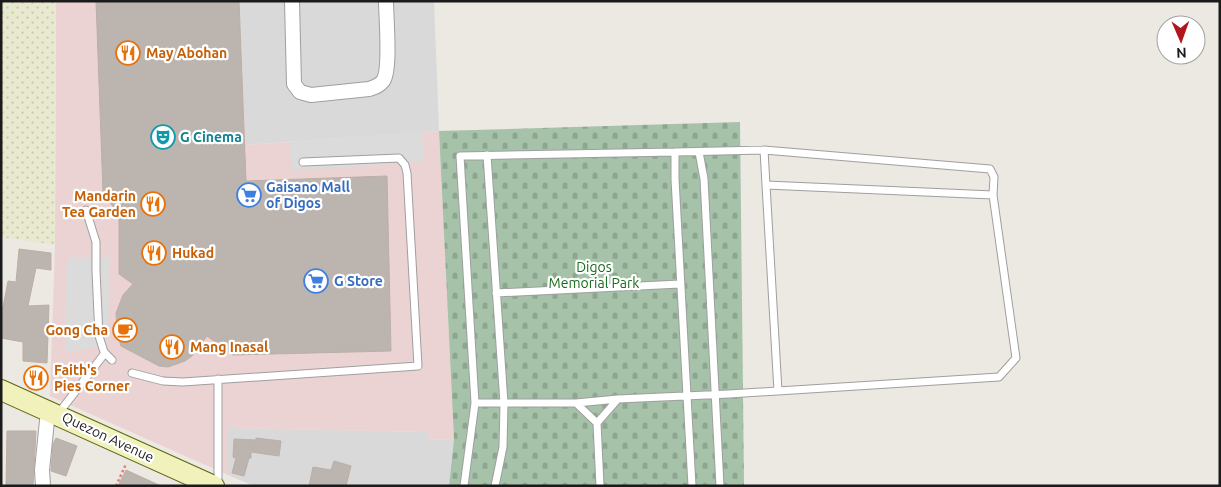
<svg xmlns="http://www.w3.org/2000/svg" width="1221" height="487" viewBox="0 0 1221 487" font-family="Ubuntu,sans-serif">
<defs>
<pattern id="farmland-dots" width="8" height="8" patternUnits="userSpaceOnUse" patternTransform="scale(1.25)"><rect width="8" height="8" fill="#e8e9cf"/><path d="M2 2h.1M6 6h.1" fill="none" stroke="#c6c7b1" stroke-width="1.8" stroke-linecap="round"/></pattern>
<pattern id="cemetery-stones" width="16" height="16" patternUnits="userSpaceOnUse" patternTransform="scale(1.25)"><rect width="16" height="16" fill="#a6c2a9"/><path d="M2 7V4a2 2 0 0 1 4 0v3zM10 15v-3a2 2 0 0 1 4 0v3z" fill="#8ea691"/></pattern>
</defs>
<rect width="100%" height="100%" fill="#ece8e2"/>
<path fill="#d9d9d9" d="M 239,1 L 434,1 L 439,131 L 245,145 Z
M 227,428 L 428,432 L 429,440 L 454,439 L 449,486 L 254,486 L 228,475 Z"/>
<path fill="#ebd3d3" d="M 56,1 L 239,1 L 246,145 L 439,131 L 454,439 L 429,440 L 428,432 L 228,428 L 228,475 L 50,396 L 55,245 Z"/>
<path fill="url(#farmland-dots)" d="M 1,1 L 56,1 L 55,245 L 1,237 Z"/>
<path fill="url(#cemetery-stones)" d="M 740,122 L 744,486 L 449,486 L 454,439 L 439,131 Z"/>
<path fill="#dbdbdb" d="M 422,132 L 424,161 L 292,171 L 290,142 Z
M 67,257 L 110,257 L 108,346 L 65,352 Z"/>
<path fill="#bcb4af" stroke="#bcafa6" d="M 96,1 L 239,1 L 246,181 L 387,176 L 391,351 L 233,355 L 207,336 L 192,356 L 185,361 L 168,367 L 159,366 L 121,346 L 117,333 L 116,313 L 123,295 L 133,284 L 119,274 L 119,215 L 103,192 Z
M 19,249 L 51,253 L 51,270 L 36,268 L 28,306 L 49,305 L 47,363 L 23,361 L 23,342 L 1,338 L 1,307 L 3,307 L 8,281 L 16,282 Z
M 7,431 L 36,431 L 33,486 L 6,486 Z
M 56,438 L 77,446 L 66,476 L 51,471 L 53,444 Z
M 256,438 L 281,441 L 279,456 L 251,452 L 251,458 L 249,458 L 244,476 L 232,473 L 236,458 L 233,457 L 234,439 L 256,440 Z
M 334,461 L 351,466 L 346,486 L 309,486 L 313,467 L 331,470 Z
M 126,470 L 161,486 L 118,486 Z"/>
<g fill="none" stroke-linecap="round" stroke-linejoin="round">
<g stroke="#9f9f9f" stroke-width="9">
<path id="lane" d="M 675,152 L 764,150
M 699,152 L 704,179 L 720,486
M 487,155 L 504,403 L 503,447 L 495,486
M 766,185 L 764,150 L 990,169 L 994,177 L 993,195
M 86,210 L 96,242 L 96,271 L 99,336 L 104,352 L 112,360
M 496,293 L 680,284
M 132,373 L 163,381 L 183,382 L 418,366 L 407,173 L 405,165 L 399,158 L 303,162
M 475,403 L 576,403 L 597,423 L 618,399 L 729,394 L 999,377 L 1016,358 L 993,195 L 766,185 L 778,391
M 576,403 L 618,399
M 58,414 L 105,353
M 597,423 L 600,486
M 218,486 L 218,379
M 464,486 L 475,403 L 460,156 L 675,152 L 675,179 L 692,486"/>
</g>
<g stroke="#9f9f9f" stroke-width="16">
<path id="street" d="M 292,1 L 294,84 L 300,92 L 311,95 L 369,89 C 375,87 379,86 383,81 C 391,70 386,17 386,1
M 43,486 L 42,470 L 48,411"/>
</g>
<g stroke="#5e6510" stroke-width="22">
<path id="secondary" d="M 1,390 L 214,486"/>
</g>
<path stroke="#e97e76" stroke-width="2.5" stroke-dasharray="2.5 2.5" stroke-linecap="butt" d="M 116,486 L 126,464"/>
<use href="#lane" stroke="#fff" stroke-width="7"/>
<use href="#street" stroke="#fff" stroke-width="14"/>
<use href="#secondary" stroke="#f0f1bb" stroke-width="20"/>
</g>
<defs>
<g id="restaurant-ring" transform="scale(1.25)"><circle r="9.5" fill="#fff" stroke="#e8710a" stroke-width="1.5"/><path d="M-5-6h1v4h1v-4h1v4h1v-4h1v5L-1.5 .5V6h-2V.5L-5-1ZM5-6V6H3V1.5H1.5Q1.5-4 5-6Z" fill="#e8710a"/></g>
<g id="theatre-ring" transform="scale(1.25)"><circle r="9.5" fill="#fff" stroke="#0f9aa8" stroke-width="1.5"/><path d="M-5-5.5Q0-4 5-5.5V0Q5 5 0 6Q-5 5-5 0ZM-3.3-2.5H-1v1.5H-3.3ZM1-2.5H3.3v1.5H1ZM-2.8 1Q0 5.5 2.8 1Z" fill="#0f9aa8"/></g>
<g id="supermarket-ring" transform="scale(1.25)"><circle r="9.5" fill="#fff" stroke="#3f7fe0" stroke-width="1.5"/><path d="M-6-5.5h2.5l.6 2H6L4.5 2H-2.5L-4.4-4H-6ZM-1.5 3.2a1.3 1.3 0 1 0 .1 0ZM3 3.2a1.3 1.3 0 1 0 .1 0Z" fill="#3f7fe0"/></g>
<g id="cafe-ring" transform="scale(1.25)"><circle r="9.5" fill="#fff" stroke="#e8710a" stroke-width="1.5"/><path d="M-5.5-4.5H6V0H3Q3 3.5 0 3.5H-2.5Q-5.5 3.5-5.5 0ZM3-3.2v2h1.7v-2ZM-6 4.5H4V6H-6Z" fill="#e8710a"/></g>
</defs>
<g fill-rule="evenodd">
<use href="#restaurant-ring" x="128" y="53"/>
<use href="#theatre-ring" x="163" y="137"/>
<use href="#supermarket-ring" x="249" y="195"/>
<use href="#restaurant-ring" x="153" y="204"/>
<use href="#restaurant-ring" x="154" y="253"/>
<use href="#supermarket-ring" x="316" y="281"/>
<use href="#cafe-ring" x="125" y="330"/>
<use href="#restaurant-ring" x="172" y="347"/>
<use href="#restaurant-ring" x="36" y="378"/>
</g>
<g text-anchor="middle" stroke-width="4.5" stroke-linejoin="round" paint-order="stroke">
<g font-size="14" font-weight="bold" fill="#c56008" stroke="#fff" text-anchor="start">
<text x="146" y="58">May Abohan</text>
<text x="136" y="201" text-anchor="end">Mandarin<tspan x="136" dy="16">Tea Garden</tspan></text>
<text x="172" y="258">Hukad</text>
<text x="108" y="335" text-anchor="end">Gong Cha</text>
<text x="190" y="352">Mang Inasal</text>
<text x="54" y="375">Faith's<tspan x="54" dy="16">Pies Corner</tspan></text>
</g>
<g font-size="14" font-weight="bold" fill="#0d838f" stroke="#fff" text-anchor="start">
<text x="180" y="142">G Cinema</text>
</g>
<g font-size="14" font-weight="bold" fill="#366cbe" stroke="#fff" text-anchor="start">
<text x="266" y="192">Gaisano Mall<tspan x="266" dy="16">of Digos</tspan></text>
<text x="334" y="286">G Store</text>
</g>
<g font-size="14" fill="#176c1c" stroke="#fff">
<text x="594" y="272">Digos<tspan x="594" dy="16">Memorial Park</tspan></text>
</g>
<g font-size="14" fill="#1b1b1b" stroke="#fff">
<text transform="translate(108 437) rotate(25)" y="5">Quezon Avenue</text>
</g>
</g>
<rect width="1221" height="487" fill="none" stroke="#1b1b1b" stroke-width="5"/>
<g transform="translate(1181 40) rotate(178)"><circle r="24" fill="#ffffff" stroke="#a4a4a4"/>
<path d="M0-4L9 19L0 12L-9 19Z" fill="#b1161a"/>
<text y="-8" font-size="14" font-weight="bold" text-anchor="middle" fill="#1b1b1b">N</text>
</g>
</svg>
